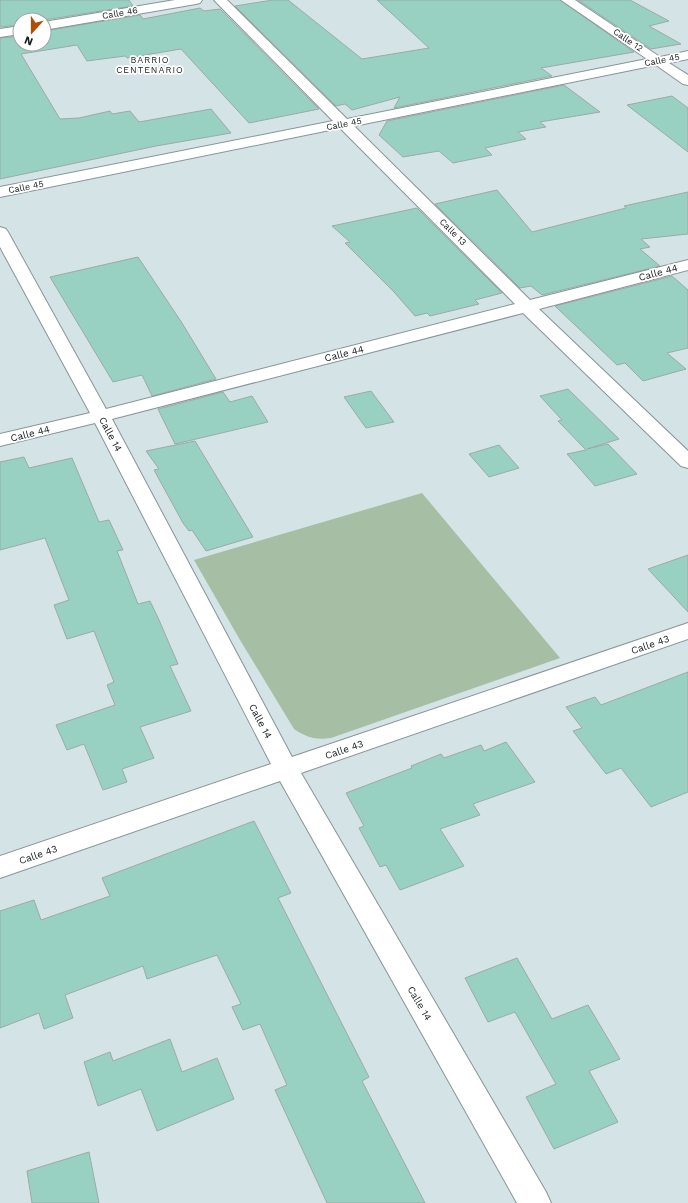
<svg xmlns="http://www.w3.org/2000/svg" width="688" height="1203" viewBox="0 0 688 1203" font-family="'Work Sans',sans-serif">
<rect width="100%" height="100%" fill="#d4e4e6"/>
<path fill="#a5bea4" d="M 422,493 L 560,658 L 331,738 C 315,740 308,738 294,729 L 240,640 L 194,560 Z"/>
<path fill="#98d1c1" stroke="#9caaa6" d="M 0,0 L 129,0 L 133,6 L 44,20 L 20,20 L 20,25 L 0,27 Z
M 273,0 L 288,0 L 362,59 L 429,48 L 377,0 L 560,0 L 634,52 L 541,68 L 552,76 L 394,108 L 400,97 L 352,110 L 345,104 L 336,106 L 235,6 Z
M 578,0 L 630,0 L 669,21 L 649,26 L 681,44 L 651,49 Z
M 200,8 L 204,11 L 220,9 L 319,109 L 249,123 L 181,49 L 127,58 L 125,56 L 87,61 L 77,45 L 21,54 L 60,119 L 79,118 L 110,111 L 112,114 L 130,111 L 139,122 L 211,109 L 231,133 L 156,146 L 0,179 L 0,38 L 20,36 L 20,44 L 44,44 L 44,31 L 140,15 L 143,19 Z
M 564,85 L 600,112 L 540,122 L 546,127 L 518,132 L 526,139 L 485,148 L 492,155 L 453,163 L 439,151 L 403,157 L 379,135 L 387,121 Z
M 672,96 L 688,108 L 688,152 L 627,105 Z
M 497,190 L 532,232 L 626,208 L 624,206 L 688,192 L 688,234 L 641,239 L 650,247 L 640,249 L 660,266 L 542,295 L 531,286 L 520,288 L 435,204 Z
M 417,208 L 502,293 L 475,300 L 479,304 L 430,316 L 427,313 L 415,316 L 394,292 L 345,243 L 350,242 L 332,226 Z
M 138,257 L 182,323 L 216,379 L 152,396 L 142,375 L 113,382 L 50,277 Z
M 672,276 L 688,290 L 688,348 L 667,353 L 686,369 L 643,381 L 625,363 L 617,365 L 555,306 Z
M 568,389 L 619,439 L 587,449 L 608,444 L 637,474 L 595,486 L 567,454 L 586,450 L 558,421 L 562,420 L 540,396 Z
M 371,391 L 394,422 L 366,428 L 344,397 Z
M 223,392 L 230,402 L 252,396 L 268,422 L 175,444 L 158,409 Z
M 195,441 L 253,537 L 206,551 L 192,530 L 189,531 L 183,523 L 154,470 L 159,469 L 146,451 Z
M 499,445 L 519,468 L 489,477 L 469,454 Z
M 24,457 L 29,468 L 72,458 L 99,522 L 109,520 L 123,550 L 117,551 L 138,604 L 150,601 L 159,620 L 178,664 L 170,666 L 191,711 L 140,727 L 154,758 L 122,769 L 127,782 L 103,790 L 84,744 L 67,750 L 56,725 L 115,705 L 107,685 L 114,682 L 94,631 L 67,639 L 54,605 L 69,600 L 45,538 L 0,550 L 0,462 Z
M 688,555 L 688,612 L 648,569 Z
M 688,672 L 688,792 L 651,807 L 621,768 L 606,774 L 573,731 L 582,728 L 566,707 L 595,697 L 601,705 Z
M 506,742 L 535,782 L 473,804 L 480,815 L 440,829 L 464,866 L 400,890 L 386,865 L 380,867 L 359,828 L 364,826 L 346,793 L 412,768 L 411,766 L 441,754 L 444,758 L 481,745 L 484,751 Z
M 254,821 L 291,893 L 278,898 L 369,1077 L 362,1081 L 425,1203 L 327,1203 L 275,1090 L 287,1085 L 260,1024 L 243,1030 L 232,1007 L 241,1004 L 217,955 L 147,979 L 143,966 L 65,995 L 73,1018 L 44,1029 L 39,1013 L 0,1028 L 0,911 L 34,900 L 41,920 L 110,896 L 102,878 Z
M 517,958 L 552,1019 L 588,1005 L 620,1059 L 589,1071 L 618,1122 L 554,1149 L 526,1097 L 556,1084 L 515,1012 L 488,1022 L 465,978 Z
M 170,1039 L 182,1072 L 217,1058 L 234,1099 L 157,1131 L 141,1089 L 98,1106 L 84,1062 L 110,1052 L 113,1061 Z
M 89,1152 L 99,1203 L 32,1203 L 27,1171 Z"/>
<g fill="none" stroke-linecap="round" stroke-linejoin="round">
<g stroke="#879597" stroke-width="2">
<path id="minor" d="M 175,0 L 202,0 L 200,3 L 196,4 L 44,30 L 44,22 Z
M 214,0 L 227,0 L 347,119 L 647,59 L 561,0 L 575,0 L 660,57 L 688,51 L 688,59 L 669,63 L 688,75 L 688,85 L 683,84 L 656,65 L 354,126 L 530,300 L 688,260 L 688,270 L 539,309 L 688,451 L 688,468 L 681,466 L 523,313 L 112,419 L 292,757 L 688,623 L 688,639 L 301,773 L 546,1192 L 551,1203 L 517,1203 L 280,781 L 0,878 L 0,856 L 271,764 L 95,423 L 0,446 L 0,434 L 90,413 L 0,247 L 0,227 L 6,229 L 8,232 L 106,409 L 515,304 L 340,128 L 0,197 L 0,187 L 333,121 Z
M 20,26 L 20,34 L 0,37 L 0,29 Z"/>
</g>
<use href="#minor" fill="#fff" fill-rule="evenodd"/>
</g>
<g text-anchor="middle" stroke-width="3.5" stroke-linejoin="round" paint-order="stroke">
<g font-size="9" fill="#151b1c" stroke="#fff">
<text transform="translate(120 13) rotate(-10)" y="3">Calle 46</text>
<text transform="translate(628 40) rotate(34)" y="3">Calle 12</text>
<text transform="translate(662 60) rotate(-11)" y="3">Calle 45</text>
<text transform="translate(344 124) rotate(-11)" y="3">Calle 45</text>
<text transform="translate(26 187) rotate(-11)" y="3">Calle 45</text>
<text transform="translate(453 232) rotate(45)" y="3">Calle 13</text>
</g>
<g font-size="9" letter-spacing="1" fill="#151b1c" stroke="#fff">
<text x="150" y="63">BARRIO<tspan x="150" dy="10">CENTENARIO</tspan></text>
</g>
<g font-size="10" fill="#151b1c" stroke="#fff">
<text transform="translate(658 272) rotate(-15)" y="4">Calle 44</text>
<text transform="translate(344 353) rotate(-14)" y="4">Calle 44</text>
<text transform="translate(30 433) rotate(-14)" y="4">Calle 44</text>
<text transform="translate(111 434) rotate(62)" y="4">Calle 14</text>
<text transform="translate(650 644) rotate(-19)" y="4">Calle 43</text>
<text transform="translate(261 721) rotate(62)" y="4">Calle 14</text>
<text transform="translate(344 749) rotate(-19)" y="4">Calle 43</text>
<text transform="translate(38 854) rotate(-19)" y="4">Calle 43</text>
<text transform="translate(420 1003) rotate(60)" y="4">Calle 14</text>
</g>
</g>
<g transform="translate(32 32) rotate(201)"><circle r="19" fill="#ffffff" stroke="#a1a4a4"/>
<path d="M0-3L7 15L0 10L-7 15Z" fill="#ad4e03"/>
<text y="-6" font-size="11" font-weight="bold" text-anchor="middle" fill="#151b1c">N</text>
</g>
</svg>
